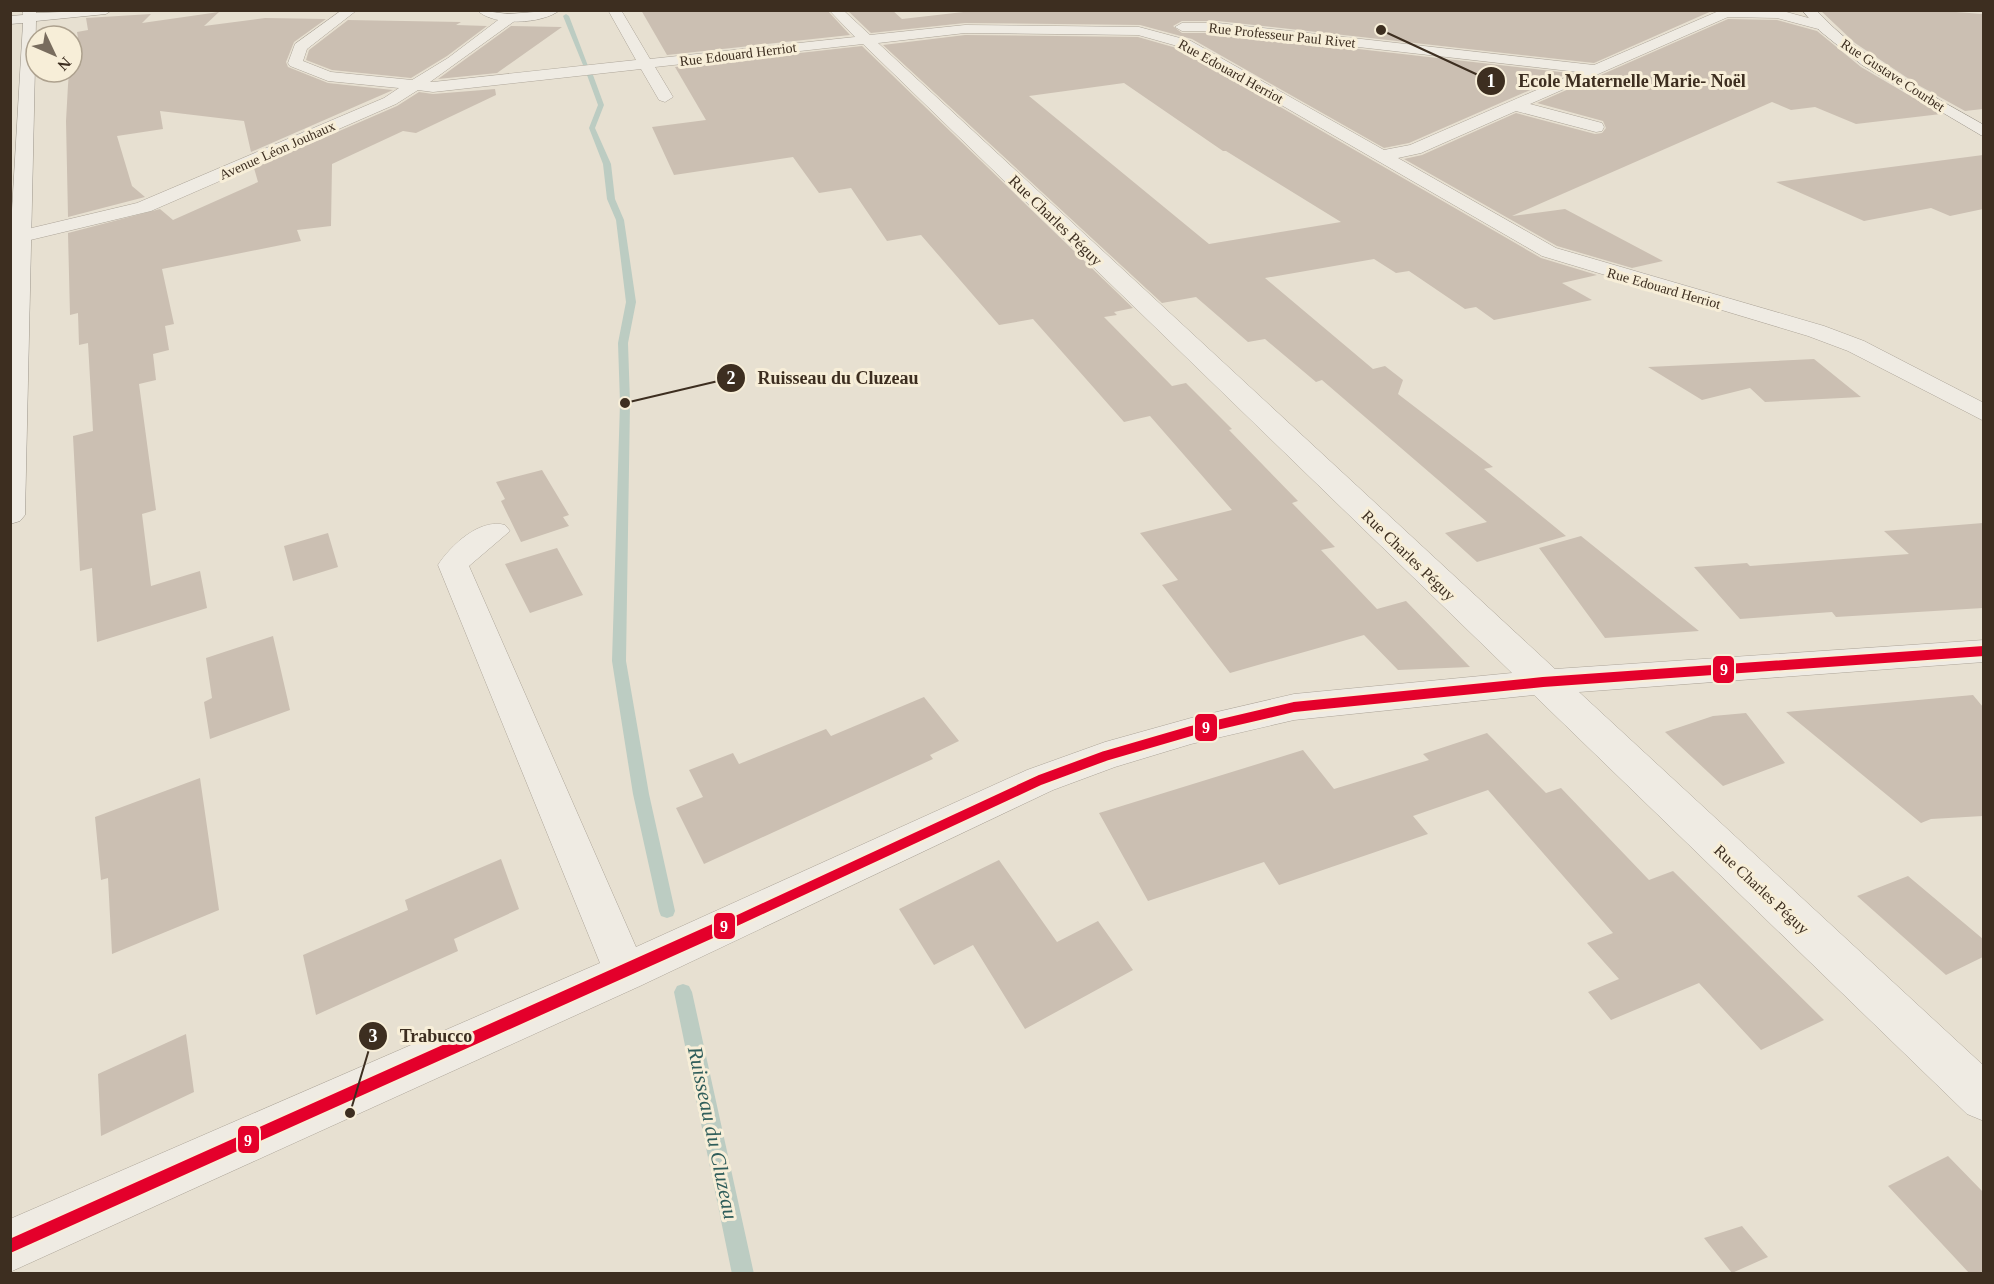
<svg xmlns="http://www.w3.org/2000/svg" width="1994" height="1284" viewBox="0 0 1994 1284" font-family="'Times New Roman',serif">
<rect width="100%" height="100%" fill="#e7e0d1"/>
<g fill="none" stroke-linecap="round" stroke-linejoin="round">
<path fill="#bcccc2" fill-rule="evenodd" d="M 566,14 L 569,16 L 588,66 L 583,65 L 563,16 Z
M 590,73 L 593,75 L 604,105 L 595,128 L 611,164 L 615,199 L 624,220 L 636,302 L 628,343 L 630,403 L 626,661 L 649,794 L 675,911 L 673,916 L 667,918 L 661,916 L 659,911 L 633,794 L 612,661 L 620,403 L 618,343 L 626,302 L 616,220 L 607,199 L 603,164 L 589,128 L 598,105 L 587,75 Z
M 683,984 L 689,986 L 692,992 L 754,1274 L 732,1274 L 674,992 L 677,986 Z"/>
</g>
<path fill="#cbbfb2" fill-rule="evenodd" d="M 641,10 L 827,10 L 850,35 L 667,55 Z
M 847,10 L 892,10 L 902,19 L 981,10 L 1714,10 L 1594,63 L 1218,21 L 1182,21 L 1173,26 L 1182,33 L 1218,33 L 1569,73 L 1409,143 L 1384,148 L 1192,39 L 1140,25 L 965,23 L 871,33 Z
M 1820,10 L 1929,10 L 1983,14 L 1983,109 L 1965,111 L 1918,85 L 1855,43 Z
M 219,12 L 204,26 L 265,18 L 326,19 L 294,42 L 286,62 L 288,67 L 328,83 L 393,90 L 251,152 L 244,121 L 160,111 L 163,129 L 117,136 L 132,186 L 145,197 L 68,217 L 66,121 L 68,85 L 69,72 L 72,72 L 72,57 L 81,56 L 77,32 L 88,30 L 86,18 L 151,14 L 142,23 Z
M 1728,19 L 1777,20 L 1817,31 L 1861,67 L 1941,114 L 1856,124 L 1815,107 L 1791,110 L 1772,102 L 1512,216 L 1565,209 L 1663,261 L 1632,268 L 1557,246 L 1404,159 L 1422,155 L 1516,113 L 1595,134 L 1602,133 L 1606,128 L 1603,121 L 1537,103 Z
M 348,20 L 461,22 L 456,25 L 487,26 L 447,56 L 411,78 L 332,70 L 306,60 L 309,50 Z
M 511,26 L 562,27 L 497,73 L 438,79 Z
M 965,35 L 1138,37 L 1180,49 L 1541,258 L 1597,275 L 1562,283 L 1592,300 L 1494,320 L 1476,307 L 1465,309 L 1409,271 L 1396,273 L 1374,259 L 1265,278 L 1373,369 L 1385,366 L 1403,380 L 1398,394 L 1493,467 L 1484,469 L 1566,536 L 1477,562 L 1445,533 L 1487,522 L 1322,380 L 1316,382 L 1265,339 L 1248,342 L 1196,297 L 1162,303 L 883,45 ZM 1124,83 L 1223,151 L 1226,151 L 1341,222 L 1209,244 L 1029,96 Z
M 862,46 L 1133,308 L 1114,312 L 1117,315 L 1104,317 L 1172,386 L 1186,383 L 1232,429 L 1229,430 L 1298,501 L 1292,503 L 1335,547 L 1321,550 L 1377,609 L 1406,601 L 1470,667 L 1398,670 L 1364,635 L 1230,673 L 1162,585 L 1178,580 L 1140,533 L 1232,510 L 1150,416 L 1124,422 L 1033,319 L 999,325 L 921,235 L 887,241 L 851,188 L 819,193 L 793,157 L 674,175 L 652,127 L 706,120 L 675,67 Z
M 495,89 L 496,95 L 416,133 L 403,131 L 332,164 L 331,226 L 297,230 L 301,241 L 162,269 L 174,324 L 165,326 L 169,350 L 153,354 L 156,380 L 139,384 L 156,510 L 142,514 L 151,586 L 200,571 L 207,608 L 97,642 L 92,568 L 80,571 L 73,436 L 93,431 L 88,343 L 79,345 L 78,313 L 70,315 L 68,233 L 160,209 L 173,220 L 258,182 L 254,168 L 397,106 L 419,92 L 433,94 Z
M 1983,155 L 1983,209 L 1950,216 L 1931,208 L 1864,221 L 1776,182 Z
M 1814,359 L 1861,397 L 1765,402 L 1750,388 L 1702,400 L 1648,367 Z
M 542,470 L 569,515 L 563,517 L 569,526 L 521,542 L 501,501 L 505,499 L 496,482 Z
M 1983,523 L 1983,608 L 1836,617 L 1832,612 L 1740,619 L 1694,567 L 1747,563 L 1750,566 L 1909,554 L 1884,531 Z
M 328,533 L 338,567 L 293,581 L 284,546 Z
M 1581,536 L 1699,631 L 1605,638 L 1539,548 Z
M 557,548 L 583,595 L 530,613 L 505,564 Z
M 273,636 L 290,710 L 210,739 L 204,702 L 212,698 L 206,658 Z
M 1973,695 L 1983,707 L 1983,816 L 1931,819 L 1921,823 L 1786,712 Z
M 924,697 L 959,741 L 930,755 L 933,759 L 704,864 L 676,808 L 703,797 L 689,770 L 733,753 L 739,764 L 826,729 L 831,736 Z
M 1746,713 L 1785,763 L 1723,786 L 1665,732 L 1713,716 Z
M 1487,733 L 1546,793 L 1561,788 L 1649,880 L 1673,871 L 1824,1020 L 1761,1050 L 1699,983 L 1611,1020 L 1588,992 L 1619,979 L 1587,943 L 1613,933 L 1488,790 L 1413,816 L 1428,834 L 1279,885 L 1264,862 L 1148,901 L 1099,813 L 1303,750 L 1334,789 L 1429,760 L 1423,754 Z
M 200,778 L 219,910 L 112,954 L 108,878 L 101,880 L 95,817 Z
M 501,859 L 519,909 L 454,939 L 458,951 L 316,1015 L 303,955 L 408,910 L 405,900 Z
M 999,860 L 1057,942 L 1098,921 L 1133,970 L 1025,1029 L 973,945 L 934,965 L 899,909 Z
M 1908,876 L 1983,939 L 1983,957 L 1946,975 L 1857,896 Z
M 186,1034 L 194,1092 L 101,1136 L 98,1074 Z
M 1948,1156 L 1983,1192 L 1983,1274 L 1970,1274 L 1888,1186 Z
M 1742,1226 L 1768,1257 L 1732,1273 L 1704,1238 Z"/>
<g fill="none" stroke-linecap="round" stroke-linejoin="round">
<g stroke="#ada599" stroke-width="1">
<path id="street" d="M 342,10 L 357,10 L 307,49 L 303,61 L 331,72 L 412,80 L 448,58 L 506,14 L 516,14 L 516,20 L 430,82 L 433,82 L 636,60 L 608,10 L 621,10 L 650,59 L 855,37 L 829,10 L 843,10 L 870,35 L 965,25 L 1139,27 L 1191,41 L 1384,150 L 1410,145 L 1578,72 L 1218,31 L 1182,31 L 1175,27 L 1182,23 L 1218,23 L 1594,65 L 1721,10 L 1779,10 L 1827,23 L 1829,26 L 1822,30 L 1777,18 L 1728,17 L 1530,104 L 1602,123 L 1604,127 L 1602,131 L 1596,132 L 1516,111 L 1421,153 L 1398,158 L 1556,248 L 1824,326 L 1864,341 L 1984,403 L 1984,421 L 1848,351 L 1808,336 L 1542,256 L 1181,47 L 1138,35 L 965,33 L 878,43 L 1555,669 L 1984,640 L 1984,662 L 1579,692 L 1984,1066 L 1984,1121 L 1967,1114 L 1534,695 L 1294,720 L 1191,744 L 1115,767 L 1053,790 L 640,986 L 10,1272 L 10,1219 L 600,963 L 438,565 C 451,545 480,518 505,525 L 510,531 L 469,566 L 636,947 L 1027,770 L 1105,742 L 1191,718 L 1294,694 L 1512,673 L 863,44 L 655,67 L 673,97 L 665,102 L 659,100 L 641,69 L 433,92 L 418,90 L 396,104 L 151,211 L 22,242 L 15,240 L 12,236 L 15,232 L 137,203 L 384,98 L 399,88 L 328,81 L 290,66 L 288,63 L 295,44 Z"/>
</g>
<g stroke="#9c958a" stroke-width="1">
<path id="secondary" d="M 23,10 L 37,10 L 36,13 L 112,10 L 106,14 L 36,21 L 25,515 L 20,521 L 10,524 L 10,244 L 23,23 L 10,24 L 10,16 L 23,15 Z
M 477,10 L 508,14 L 560,10 C 543,24 493,27 477,10 Z
M 1802,10 L 1816,10 C 1863,61 1925,91 1984,125 L 1984,137 L 1862,65 L 1820,31 Z"/>
</g>
<use href="#street" fill="#efebe3" fill-rule="evenodd"/>
<use href="#secondary" fill="#efebe3" fill-rule="evenodd"/>
<g stroke="#f7eed8" stroke-width="15">
<path id="bus-1-far1" d="M 721,928 L 1040,780 L 1105,756 L 1191,731 L 1294,707 L 1543,682 L 1984,651"/>
</g>
<g stroke="#f7eed8" stroke-width="17">
<path id="bus-1" d="M 10,1246 L 724,926"/>
</g>
<use href="#bus-1-far1" stroke="#e4002b" stroke-width="10"/>
<use href="#bus-1" stroke="#e4002b" stroke-width="13"/>
</g>
<g text-anchor="middle" stroke-width="6" stroke-linejoin="round" paint-order="stroke">
<g font-size="14" fill="#3d2e20" stroke="#f7eed8">
<text transform="translate(1282 35) rotate(6)" y="5">Rue Professeur Paul Rivet</text>
<text transform="translate(738 54) rotate(-7)" y="5">Rue Edouard Herriot</text>
<text transform="translate(1231 71) rotate(29)" y="5">Rue Edouard Herriot</text>
<text transform="translate(1893 75) rotate(33)" y="5">Rue Gustave Courbet</text>
<text transform="translate(277 150) rotate(-24)" y="5">Avenue Léon Jouhaux</text>
<text transform="translate(1664 288) rotate(16)" y="5">Rue Edouard Herriot</text>
</g>
<g font-size="16" fill="#3d2e20" stroke="#f7eed8">
<text transform="translate(1056 220) rotate(44)" y="6">Rue Charles Péguy</text>
<text transform="translate(1409 555) rotate(44)" y="6">Rue Charles Péguy</text>
<text transform="translate(1762 889) rotate(43)" y="6">Rue Charles Péguy</text>
</g>
<g font-size="21" font-style="italic" fill="#2f5d5a" stroke="#f7eed8">
<text transform="translate(713 1133) rotate(78)" y="7">Ruisseau du Cluzeau</text>
</g>
</g>
<path fill="none" stroke="#3d2e20" stroke-width="2" d="M1381 30L1491 81M625 403L731 378M350 1113L373 1036"/>
<g fill="#3d2e20" stroke="#f7eed8" stroke-width="2">
<circle cx="1381" cy="30" r="6"/>
<circle cx="625" cy="403" r="6"/>
<circle cx="350" cy="1113" r="6"/>
<circle cx="1491" cy="81" r="15"/>
<circle cx="731" cy="378" r="15"/>
<circle cx="373" cy="1036" r="15"/>
</g>
<g font-size="18" text-anchor="middle" font-weight="bold" fill="#fff">
<text x="1491" y="87">1</text>
<text x="731" y="384">2</text>
<text x="373" y="1042">3</text>
</g>
<g font-size="18" text-anchor="middle" font-weight="bold" fill="#3d2e20" stroke="#f7eed8" stroke-width="6" stroke-linejoin="round" paint-order="stroke">
<text x="1632" y="87">Ecole Maternelle Marie- Noël</text>
<text x="838" y="384">Ruisseau du Cluzeau</text>
<text x="436" y="1042">Trabucco</text>
</g>
<g stroke="#f7eed8" stroke-width="2">
<rect x="1712" y="655" width="23" height="29" rx="6" fill="#e4002b"/>
<rect x="1194" y="713" width="24" height="29" rx="6" fill="#e4002b"/>
<rect x="713" y="912" width="23" height="28" rx="6" fill="#e4002b"/>
<rect x="237" y="1125" width="23" height="29" rx="6" fill="#e4002b"/>
</g>
<g font-size="16" text-anchor="middle" font-weight="bold" fill="#fff">
<text x="1724" y="675">9</text>
<text x="1206" y="733">9</text>
<text x="724" y="932">9</text>
<text x="248" y="1146">9</text>
</g>
<rect width="1994" height="1284" fill="none" stroke="#3d2e20" stroke-width="24"/>
<g transform="translate(54 54) rotate(134)"><circle r="28" fill="#f7eed8" stroke="#ada18e" stroke-width="1.5"/>
<path d="M0-4.5L10 22L0 15L-10 22Z" fill="#786c5e"/>
<text y="-9" font-size="16" font-weight="bold" text-anchor="middle" fill="#3d2e20">N</text>
</g>
</svg>
